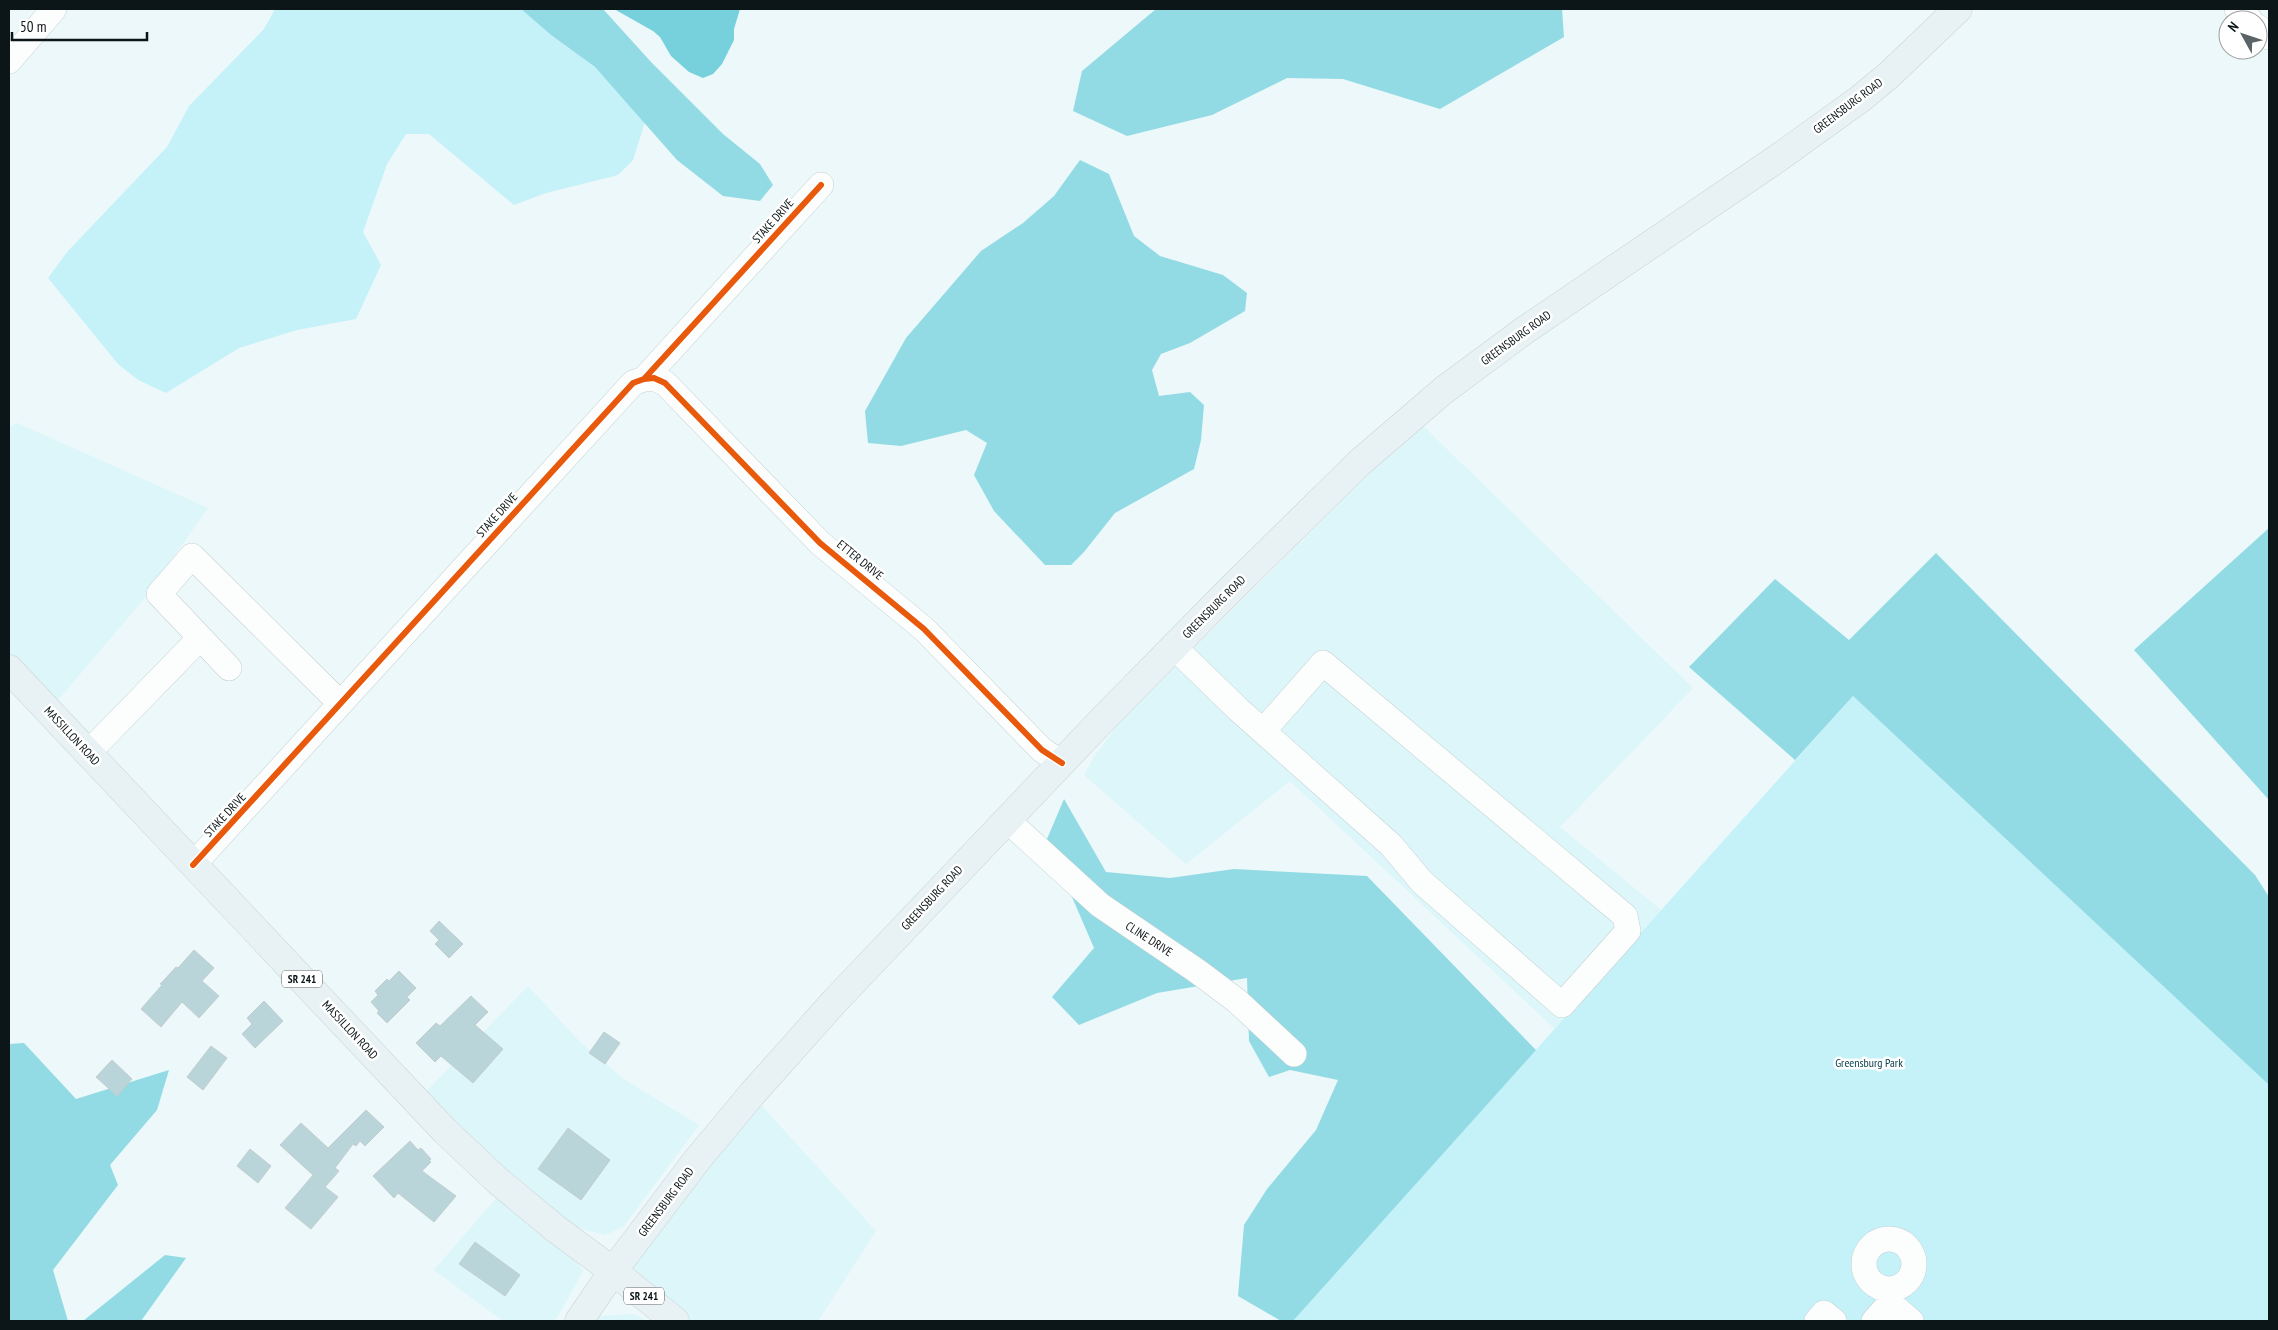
<svg xmlns="http://www.w3.org/2000/svg" width="2278" height="1330" viewBox="0 0 2278 1330" font-family="'PT Sans Narrow',sans-serif">
<rect width="100%" height="100%" fill="#ecf8f9"/>
<path fill="#dcf6fa" d="M 17,423 L 208,508 L 143,600 L 53,706 L 9,658 L 9,427 Z
M 1420,423 L 1693,688 L 1560,827 L 1661,910 L 1555,1029 L 1290,781 L 1186,864 L 1084,775 L 1094,757 L 1119,723 Z
M 528,986 L 581,1043 L 625,1080 L 699,1125 L 623,1227 L 605,1235 L 567,1225 L 467,1135 L 426,1092 Z
M 759,1103 L 876,1231 L 818,1321 L 690,1321 L 621,1269 Z
M 499,1195 L 563,1241 L 583,1271 L 555,1321 L 503,1321 L 434,1270 Z
M 634,1314 L 646,1321 L 593,1321 L 600,1316 Z"/>
<path fill="#c5f2f8" d="M 275,9 L 521,9 L 551,35 L 595,67 L 645,122 L 633,160 L 618,175 L 546,193 L 514,205 L 429,134 L 406,134 L 387,164 L 363,232 L 381,265 L 356,319 L 297,330 L 239,348 L 166,393 L 138,380 L 118,364 L 48,278 L 67,252 L 167,147 L 189,106 L 264,29 Z
M 1853,696 L 2269,1085 L 2269,1321 L 1293,1321 Z"/>
<path fill="#92dbe5" d="M 521,9 L 603,9 L 651,62 L 723,134 L 760,164 L 773,185 L 760,201 L 723,196 L 677,160 L 595,67 L 551,35 Z
M 1156,9 L 1562,9 L 1564,37 L 1440,109 L 1343,79 L 1287,78 L 1212,115 L 1127,136 L 1073,111 L 1082,71 Z
M 1080,160 L 1109,174 L 1134,236 L 1160,256 L 1223,275 L 1247,293 L 1245,311 L 1190,343 L 1161,354 L 1152,370 L 1159,396 L 1190,392 L 1204,405 L 1201,440 L 1194,469 L 1115,513 L 1084,552 L 1071,565 L 1045,565 L 994,511 L 974,475 L 987,443 L 966,430 L 901,446 L 868,443 L 865,411 L 906,338 L 981,251 L 1023,223 L 1054,196 Z
M 2269,528 L 2269,800 L 2134,650 Z
M 1936,553 L 2255,875 L 2269,897 L 2269,1085 L 1853,696 L 1795,760 L 1689,667 L 1775,579 L 1849,640 Z
M 1064,799 L 1106,872 L 1170,878 L 1234,869 L 1367,876 L 1536,1050 L 1293,1321 L 1281,1321 L 1238,1296 L 1244,1225 L 1267,1189 L 1316,1130 L 1338,1080 L 1290,1070 L 1269,1077 L 1249,1041 L 1247,978 L 1157,993 L 1079,1025 L 1052,997 L 1094,948 L 1047,839 Z
M 24,1043 L 76,1099 L 169,1070 L 157,1110 L 110,1165 L 118,1185 L 53,1270 L 68,1321 L 9,1321 L 9,1044 Z
M 165,1255 L 186,1258 L 141,1321 L 83,1321 Z"/>
<path fill="#76d1dc" d="M 614,9 L 740,9 L 734,29 L 734,40 L 722,64 L 713,74 L 703,78 L 689,72 L 671,56 L 660,37 L 653,31 Z"/>
<path fill="#b9d5d9" stroke="#c3cdce" d="M 439,921 L 463,944 L 449,958 L 435,944 L 439,940 L 430,931 Z
M 194,950 L 214,968 L 202,981 L 219,996 L 199,1018 L 182,1002 L 161,1027 L 141,1009 L 162,985 L 160,984 L 164,980 L 176,967 L 178,968 Z
M 399,971 L 416,988 L 407,997 L 410,1000 L 387,1023 L 377,1013 L 379,1011 L 371,1002 L 378,995 L 375,991 L 387,979 L 389,981 Z
M 471,996 L 488,1012 L 475,1025 L 503,1049 L 473,1083 L 441,1056 L 435,1062 L 416,1043 L 436,1023 L 440,1026 Z
M 264,1001 L 283,1021 L 255,1048 L 242,1034 L 252,1024 L 247,1018 Z
M 604,1032 L 620,1043 L 605,1064 L 589,1053 Z
M 211,1046 L 227,1058 L 203,1090 L 187,1077 Z
M 112,1060 L 132,1079 L 117,1096 L 96,1077 Z
M 366,1110 L 384,1127 L 365,1146 L 360,1141 L 356,1146 L 353,1144 L 335,1168 L 339,1171 L 325,1187 L 338,1197 L 311,1229 L 285,1208 L 313,1175 L 280,1145 L 301,1123 L 328,1148 Z
M 568,1128 L 610,1160 L 581,1200 L 538,1169 Z
M 410,1141 L 418,1150 L 421,1148 L 431,1159 L 429,1161 L 431,1162 L 422,1171 L 456,1196 L 434,1222 L 398,1193 L 394,1198 L 373,1176 Z
M 250,1149 L 271,1166 L 258,1183 L 237,1166 Z
M 475,1242 L 520,1275 L 505,1296 L 459,1264 Z"/>
<g fill="none" stroke-linecap="round" stroke-linejoin="round">
<g stroke="#c6d0d1" stroke-width="26">
<path id="minor" d="M 2237,9 L 2250,20
M 2258,27 L 2269,37
M 9,61 L 54,9
M 644,379 L 654,378 L 665,383 L 820,543 L 924,629 L 1042,750 L 1062,763
M 1174,647 L 1239,710 L 1391,845 L 1422,882 L 1562,1005 L 1628,931 L 1625,916 L 1323,663 L 1263,731
M 229,668 L 159,594 L 192,556 L 340,703
M 88,753 L 200,638
M 1007,820 L 1100,905 L 1197,971 L 1237,1001 L 1294,1054
M 193,865 L 633,383 L 644,379 L 821,185
M1864 1264a25 25 0 1 1 50 0a25 25 0 1 1-50 0Z
M 1890,1303 L 1911,1321
M 1817,1321 L 1824,1313 L 1834,1321
M 1874,1321 L 1890,1303 L 1891,1289"/>
</g>
<g stroke="#ccd2d3" stroke-width="29">
<path id="major" d="M 9,669 L 445,1131 L 498,1181 L 556,1229 L 613,1271 L 675,1321
M 579,1321 L 613,1271 L 697,1160 L 752,1094 L 834,1002 L 1106,716 L 1227,593 L 1359,463 L 1444,390 L 1525,330 L 1778,158 L 1860,99 L 1889,75 L 1958,9"/>
</g>
<use href="#minor" stroke="#fcfefe" stroke-width="25"/>
<use href="#major" stroke="#e8f2f4" stroke-width="28"/>
<g stroke="#fff" stroke-width="9">
<path id="cycleway" d="M 644,379 L 654,378 L 665,383 L 820,543 L 924,629 L 1042,750 L 1062,763
M 193,865 L 633,383 L 644,379 L 821,185"/>
</g>
<use href="#cycleway" stroke="#e8590c" stroke-width="6"/>
</g>
<g text-anchor="middle" stroke-width="5" stroke-linejoin="round" paint-order="stroke">
<g fill="#fff" stroke="#555b5d" stroke-width="1">
<rect x="282" y="970.5" width="40" height="17" rx="4"/>
<rect x="624" y="1287.5" width="40" height="17" rx="4"/>
</g>
<g font-size="11" font-weight="bold" fill="#0c1517">
<text x="302" y="983">SR 241</text>
<text x="644" y="1300">SR 241</text>
</g>
<g font-size="12" fill="#0c1517" stroke="#fff">
<text transform="translate(1848 106) rotate(-37)" y="4">GREENSBURG ROAD</text>
<text transform="translate(773 221) rotate(-48)" y="4">STAKE DRIVE</text>
<text transform="translate(1516 338) rotate(-36)" y="4">GREENSBURG ROAD</text>
<text transform="translate(497 515) rotate(-48)" y="4">STAKE DRIVE</text>
<text transform="translate(860 560) rotate(39)" y="4">ETTER DRIVE</text>
<text transform="translate(1214 607) rotate(-45)" y="4">GREENSBURG ROAD</text>
<text transform="translate(72 736) rotate(47)" y="4">MASSILLON ROAD</text>
<text transform="translate(225 815) rotate(-47)" y="4">STAKE DRIVE</text>
<text transform="translate(932 898) rotate(-47)" y="4">GREENSBURG ROAD</text>
<text transform="translate(1149 939) rotate(33)" y="4">CLINE DRIVE</text>
<text transform="translate(350 1030) rotate(47)" y="4">MASSILLON ROAD</text>
<text transform="translate(666 1202) rotate(-53)" y="4">GREENSBURG ROAD</text>
</g>
<g font-size="12" fill="#0b434b" stroke="#fff">
<text x="1869" y="1067">Greensburg Park</text>
</g>
</g>
<rect width="2278" height="1330" fill="none" stroke="#0c1517" stroke-width="20"/>
<g transform="translate(2243 35) rotate(310)"><circle r="24" fill="#ffffff" stroke="#9ea1a2"/>
<path d="M0-4L9 19L0 12L-9 19Z" fill="#5a6466"/>
<text y="-8" font-size="14" font-weight="bold" text-anchor="middle" fill="#0c1517">N</text>
</g>
<path d="M12 32v8h135v-8" fill="none" stroke="#0c1517" stroke-width="2.5"/>
<text x="20" y="32" font-size="15" fill="#0c1517" stroke="#ffffff" stroke-width="4" paint-order="stroke">50 m</text>
</svg>
